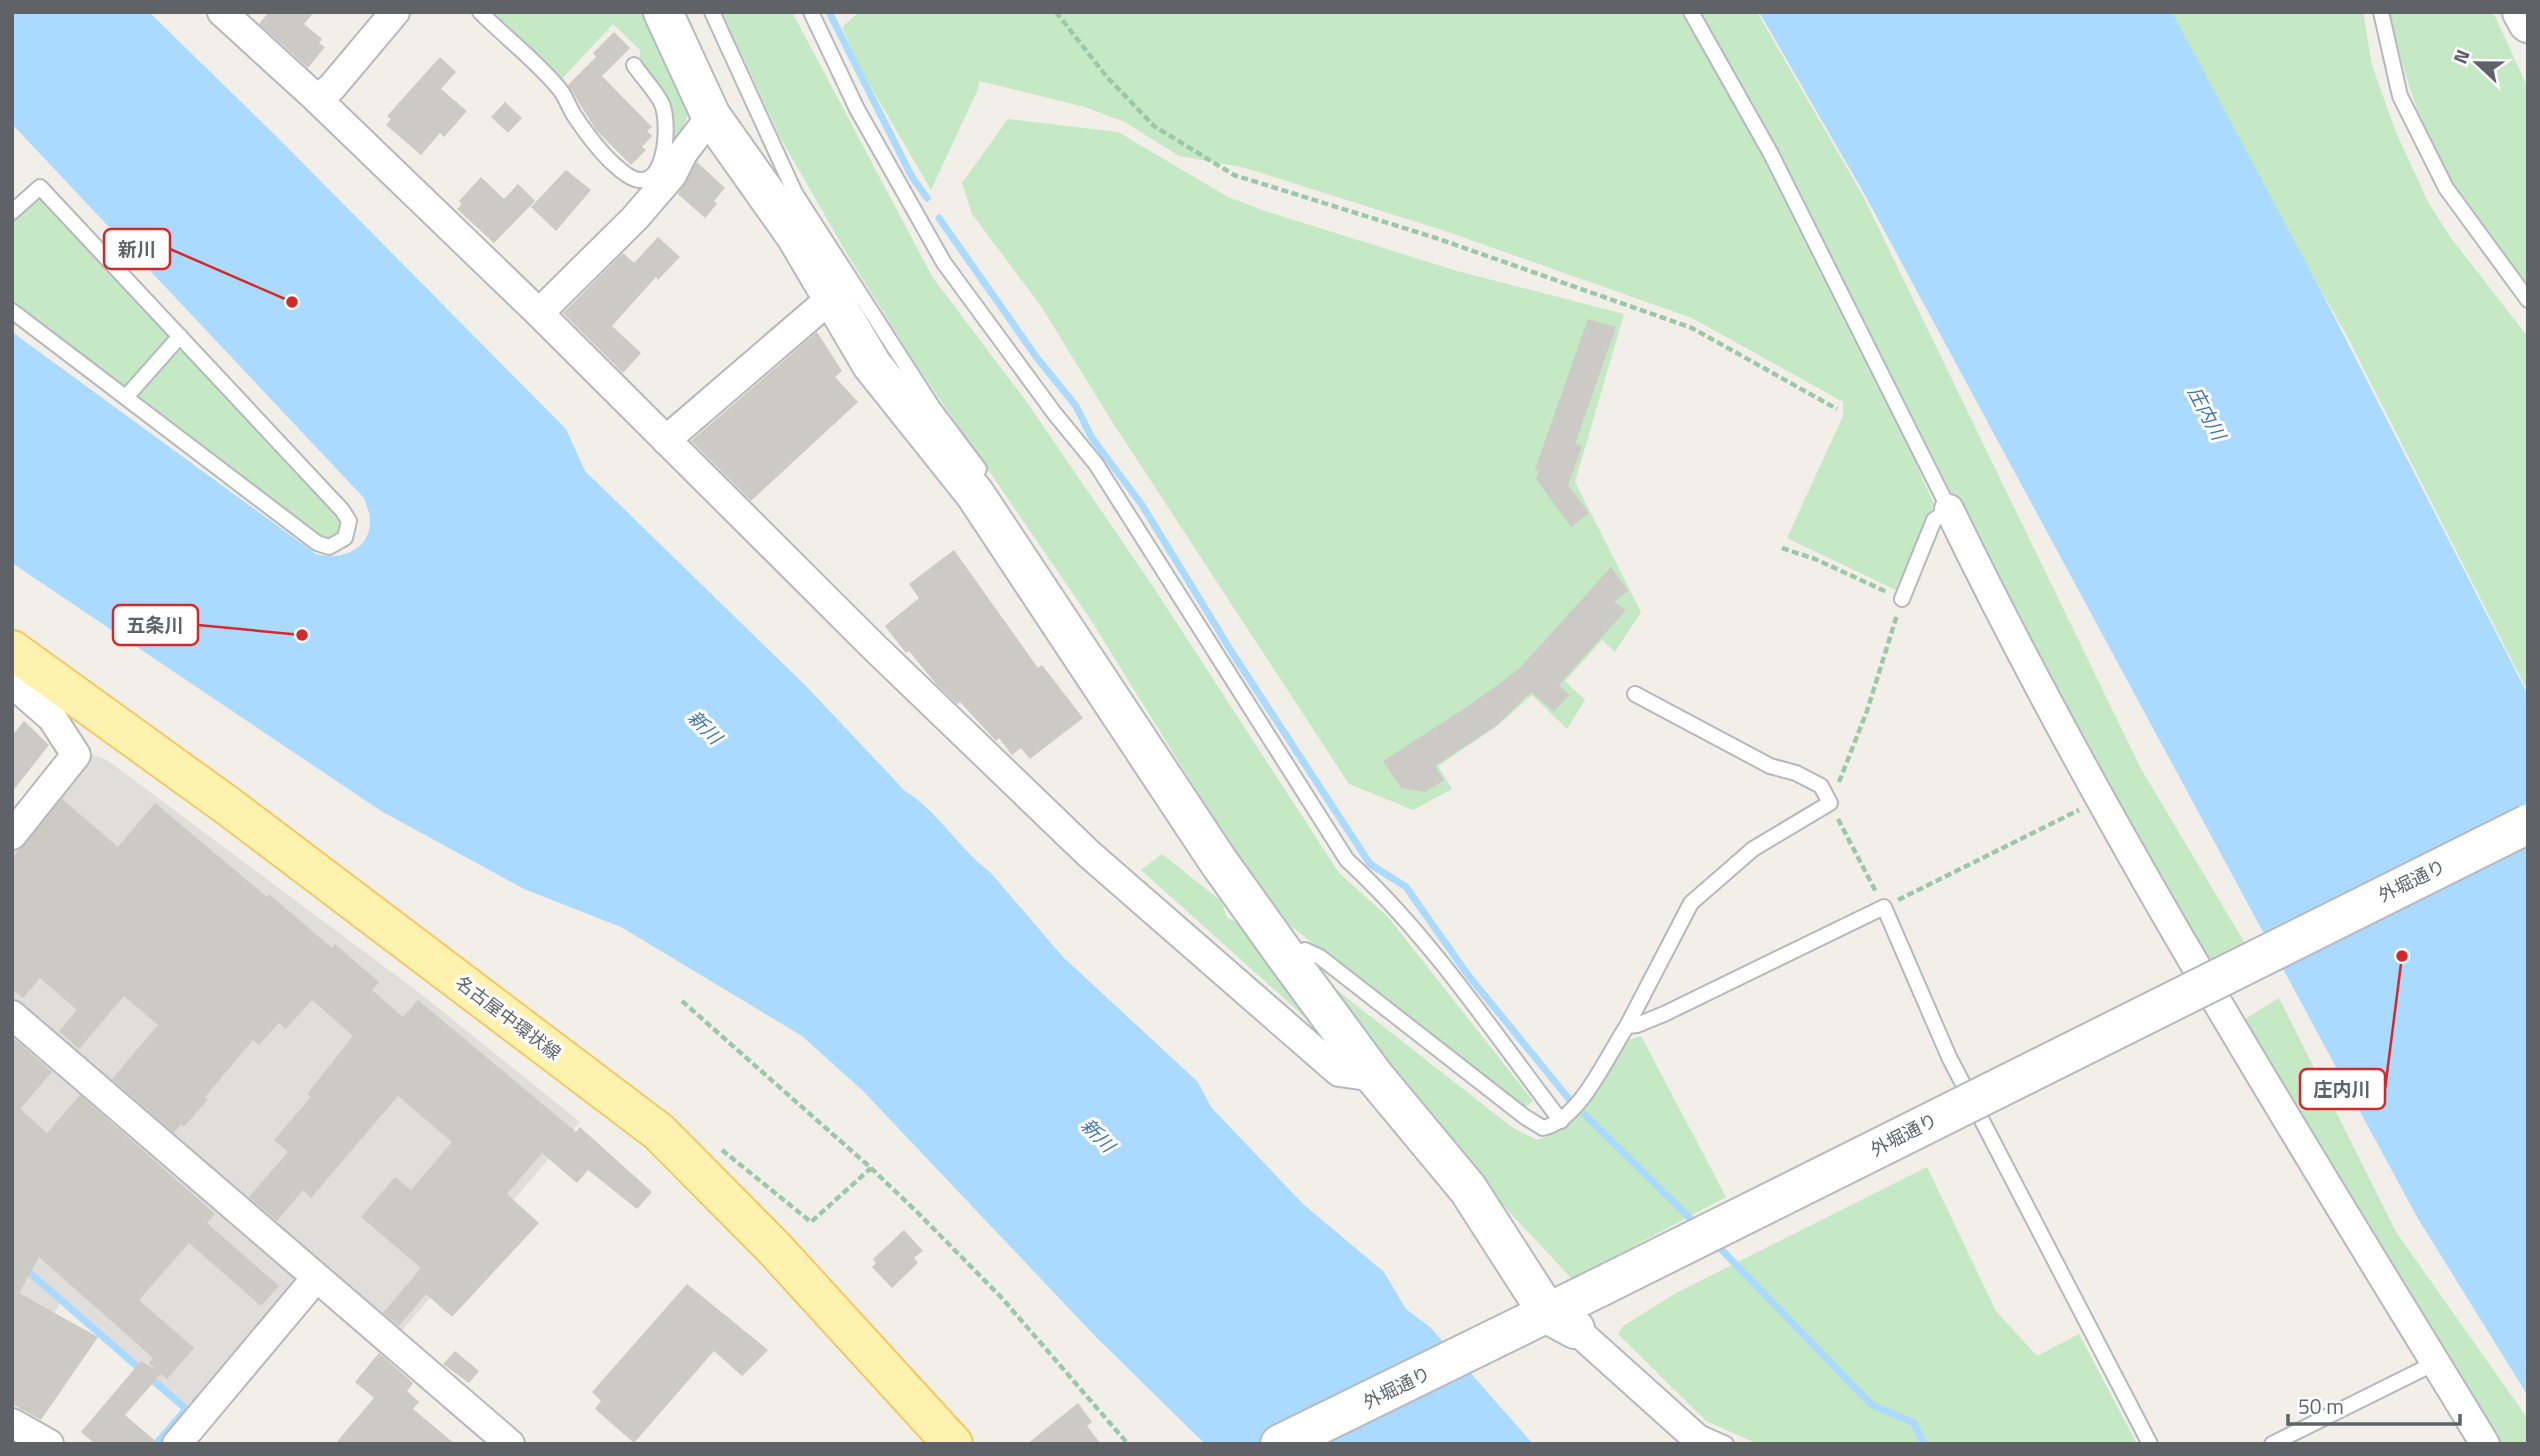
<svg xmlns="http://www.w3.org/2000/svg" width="2540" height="1456" viewBox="0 0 2540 1456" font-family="'Titillium Web','Noto Sans JP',sans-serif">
<rect width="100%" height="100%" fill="#f1efe8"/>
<path fill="#e0deda" d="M 86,752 L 107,760 L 421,994 L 580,1122 L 400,1333 L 12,999 L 12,846 Z
M 18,1037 L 301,1279 L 191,1409 L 12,1254 L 12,1044 Z
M 12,1261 L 60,1303 L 12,1388 Z"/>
<path fill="#c5e8c5" d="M 489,12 L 655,12 L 693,101 L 675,149 L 669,145 L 640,62 L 640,50 L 613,24 L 559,82 Z
M 722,12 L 792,12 L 933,278 L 1026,401 L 1152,585 L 1339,873 L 1388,917 L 1533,1101 L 1524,1108 L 1283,920 L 1208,809 L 1089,617 L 917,366 L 850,259 L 780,137 Z
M 859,12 L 1680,12 L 1760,142 L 1904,437 L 1934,504 L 1900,592 L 1787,538 L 1843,416 L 1843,402 L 1692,318 L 1445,231 L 1242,167 L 1179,156 L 1125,122 L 1085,107 L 979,81 L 978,89 L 931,190 L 860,68 L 842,27 Z
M 1700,12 L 1757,12 L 1863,196 L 2141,769 L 2246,945 L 2203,967 L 1953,497 L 1763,121 Z
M 2164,12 L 2363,12 L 2372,65 L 2395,130 L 2428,202 L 2451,238 L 2528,337 L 2528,692 L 2348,338 Z
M 2390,12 L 2493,12 L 2528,88 L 2528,284 C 2509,261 2487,239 2471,214 C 2429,151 2405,86 2390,12 Z
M 1008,119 L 1118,132 L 1228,197 L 1265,211 L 1457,271 L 1624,314 L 1575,482 L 1641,612 L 1615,652 L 1602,640 L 1565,681 L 1585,700 L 1567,729 L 1532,695 L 1497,726 L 1438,766 L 1452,789 L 1413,810 L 1349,784 L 1111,420 L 1041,306 L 972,214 L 962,183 Z
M 31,186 L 347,507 L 349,542 L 329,553 L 12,318 L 12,204 Z
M 1162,854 L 1221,901 L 1227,918 L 1257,930 L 1343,1056 L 1296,1009 L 1141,870 Z
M 1315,973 L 1513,1128 L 1537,1140 C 1582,1127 1602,1078 1626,1041 L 1641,1036 L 1726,1197 L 1572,1279 L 1489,1190 Z
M 2279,998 L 2396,1232 L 2528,1419 L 2528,1444 L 2494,1444 L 2237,1024 Z
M 1927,1167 L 1996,1311 L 2037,1356 L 2079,1334 L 2137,1444 L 1758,1444 L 1706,1421 L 1618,1334 L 1623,1326 L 1678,1292 Z"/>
<path fill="#aadaff" d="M 12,12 L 149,12 L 278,138 L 566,429 L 585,471 L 806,686 L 905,791 C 938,811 959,849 990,872 L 1063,957 L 1198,1082 L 1211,1107 L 1304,1205 L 1384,1272 L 1406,1309 L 1430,1327 L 1533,1444 L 1205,1444 L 1095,1336 L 863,1091 L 802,1036 L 621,927 L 524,889 L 381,811 L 12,563 L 12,332 L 316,554 C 340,561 371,550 370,520 C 370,513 366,505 364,498 L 12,124 Z
M 1759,12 L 2172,12 L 2320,289 L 2528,695 L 2528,1396 L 2417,1217 L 1865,195 Z"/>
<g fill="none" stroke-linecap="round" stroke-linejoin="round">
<path stroke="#aadaff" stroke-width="7" d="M 829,12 L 912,177 L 927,198
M 939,218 L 1037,358 L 1076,406 L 1092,438 L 1142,505 L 1233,654 L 1370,864 L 1406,887 L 1468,975 L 1569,1099
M 1585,1115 L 1697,1225
M 1715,1243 L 1863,1396 L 1872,1405 L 1914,1423 L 1924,1444
M 23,1267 L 186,1409 L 156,1444"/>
</g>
<path fill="#cccac5" d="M 269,12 L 314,12 L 304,24 L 322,39 L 319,43 L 325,47 L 308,68 L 259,24 Z
M 614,32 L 630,48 L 602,76 L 652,127 L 647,131 L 652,136 L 642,147 L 646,150 L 631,165 L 596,130 L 568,85 L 596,57 L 593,53 Z
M 440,57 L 456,72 L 441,89 L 467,111 L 444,137 L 440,133 L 421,155 L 386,125 L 391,119 L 387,116 Z
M 505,102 L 522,118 L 508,133 L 491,117 Z
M 697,162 L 725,188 L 714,201 L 717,204 L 705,218 L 678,194 Z
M 566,170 L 591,190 L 556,231 L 531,207 Z
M 481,177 L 504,199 L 518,184 L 535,201 L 494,243 L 457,209 L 462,204 L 459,201 Z
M 658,237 L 680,257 L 658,280 L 656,277 L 612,326 L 641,353 L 623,373 L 563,313 L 623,253 L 634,263 Z
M 1588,319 L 1616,327 L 1575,444 L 1582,446 L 1568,485 L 1589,513 L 1571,527 L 1536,479 L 1539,471 L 1535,469 Z
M 817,332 L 842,371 L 835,377 L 858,402 L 751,501 L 691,441 Z
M 954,550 L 1038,668 L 1042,665 L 1083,718 L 1030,759 L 1021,748 L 1012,755 L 999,738 L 996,741 L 960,702 L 957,704 L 937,685 L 909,651 L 906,653 L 885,626 L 919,598 L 909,584 Z
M 1611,567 L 1628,591 L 1614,602 L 1626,610 L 1559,685 L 1569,695 L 1554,712 L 1531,692 L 1496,726 L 1435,766 L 1444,780 L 1425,792 L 1401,788 L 1383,761 L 1470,705 L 1519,669 Z
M 24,721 L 49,745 L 12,792 L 12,736 Z
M 62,799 L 118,847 L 155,803 L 267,897 L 269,894 L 332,948 L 335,944 L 379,982 L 372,990 L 403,1017 L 418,1000 L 576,1132 L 580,1127 L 652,1192 L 637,1209 L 588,1170 L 577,1183 L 542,1153 L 507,1194 L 539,1223 L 452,1317 L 426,1294 L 399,1326 L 383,1313 L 421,1268 L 361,1217 L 395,1177 L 411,1190 L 452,1142 L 398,1096 L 311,1198 L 303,1190 L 277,1221 L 249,1197 L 288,1152 L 274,1140 L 311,1097 L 307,1094 L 353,1036 L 312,1000 L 286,1029 L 279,1023 L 259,1045 L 253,1040 L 205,1097 L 208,1099 L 184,1127 L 181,1124 L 174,1133 L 112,1079 L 158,1025 L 124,996 L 79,1049 L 59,1031 L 77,1010 L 40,978 L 23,998 L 12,989 L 12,858 Z
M 12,1037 L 52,1072 L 20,1109 L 47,1133 L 80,1095 L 215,1214 L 207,1223 L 279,1286 L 261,1306 L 189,1243 L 139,1300 L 194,1348 L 167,1379 L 161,1374 L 125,1415 L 159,1444 L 95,1444 L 81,1432 L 141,1361 L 156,1370 L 149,1363 L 153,1358 L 39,1257 L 19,1293 L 98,1337 L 41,1420 L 12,1404 Z
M 904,1230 L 923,1251 L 914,1258 L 918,1263 L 892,1288 L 872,1267 L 876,1263 L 873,1259 Z
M 687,1284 L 768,1350 L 742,1376 L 714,1351 L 634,1443 L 595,1409 L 601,1401 L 592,1392 Z
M 455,1351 L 479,1371 L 469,1383 L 443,1364 Z
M 379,1353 L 413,1383 L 407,1391 L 419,1402 L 413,1409 L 455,1444 L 335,1444 L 374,1398 L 355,1382 Z
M 1078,1403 L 1092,1422 L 1087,1426 L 1101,1444 L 1027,1444 Z"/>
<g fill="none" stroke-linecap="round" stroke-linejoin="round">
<g stroke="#b5b8bc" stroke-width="18">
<path id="lane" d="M 480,12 C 505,37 540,64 561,91 C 566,98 569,107 574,115 C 587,135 607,161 627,175 C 665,200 671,126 662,104 C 656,91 642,77 634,65
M 712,12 L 795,193 L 934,409 L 979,469
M 811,12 L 857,109 L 944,263 L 1055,414 L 1096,464 L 1347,860 C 1429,935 1493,1032 1561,1121
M 1691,12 L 1770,152 L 1949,509 L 1934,520 L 1902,599
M 2381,12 L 2400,96 L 2446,188 L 2528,300
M 12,212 L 40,187 L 342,510 L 349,521 L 345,538 L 329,547 L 317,543 L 12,311
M 126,397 L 180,336
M 1289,959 L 1305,950 L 1320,957 L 1525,1117 L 1543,1128 C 1580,1120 1607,1056 1627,1026 L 1637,1025 L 1664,1014 L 1884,907 L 1949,1057 L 2150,1444
M 1627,1026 L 1691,903 L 1753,849 L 1830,803 L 1821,786 L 1796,773 L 1770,766 L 1635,694
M 1701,1433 L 1726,1444
M 2272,1444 L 2435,1363"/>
</g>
<g stroke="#b5b8bc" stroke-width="32">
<path id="street" d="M 222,12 L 314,96 L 539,313 L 874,647 L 1089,854 L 1339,1072 L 1375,1077
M 318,99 L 332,87 L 395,12
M 539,313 L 635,218 L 672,175 L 683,153 L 711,116
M 666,440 L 830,299
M 1949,509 C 2106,833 2298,1137 2485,1444
M 12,683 L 52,718 L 76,755 L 12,835
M 12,1015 L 510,1444
M 1575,1329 L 1703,1444
M 12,1423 L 49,1444
M 177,1444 L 316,1278"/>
</g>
<g stroke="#b6babf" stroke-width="42">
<path id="secondary" d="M 663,12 L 711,116 L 796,236 L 872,365 L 975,494 L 1218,861 L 1288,959 L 1375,1077 L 1468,1189 L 1549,1315 L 1575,1329
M 2522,12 L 2528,23
M 1280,1444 L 1598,1288"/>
</g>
<g stroke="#f2c960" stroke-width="42">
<path id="primary" d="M 12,650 L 228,806 L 659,1132 L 774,1248 L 953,1444"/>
</g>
<path stroke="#9cc7a9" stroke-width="4.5" stroke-dasharray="7 3.5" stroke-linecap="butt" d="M 1056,12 L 1107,77 L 1154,126 L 1234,175 L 1436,238 L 1692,328 L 1837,409
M 1782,548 L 1815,559 L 1887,592
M 1839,782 L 1867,711 L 1897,615
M 1838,819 L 1876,892
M 1898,900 L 2079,810
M 682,1001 L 871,1168 L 919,1214 L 1001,1297 L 1128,1444
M 722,1150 L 811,1222 L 871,1168"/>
<use href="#lane" stroke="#fff" stroke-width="14"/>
<use href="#street" stroke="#fff" stroke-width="28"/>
<use href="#secondary" stroke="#fff" stroke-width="38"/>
<use href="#primary" stroke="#fff2af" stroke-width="38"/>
<g stroke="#b6babf" stroke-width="42" stroke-linecap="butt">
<path id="secondary-bridge" d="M 1598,1288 L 2528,824"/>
</g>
<use href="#secondary-bridge" stroke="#fff" stroke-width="38"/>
</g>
<g text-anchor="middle" stroke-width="6" stroke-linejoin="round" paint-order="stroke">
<g font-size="18" fill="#5f6368" stroke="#fff">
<text transform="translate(2412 881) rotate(-26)" y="6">外堀通り</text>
<text transform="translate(508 1018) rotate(37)" y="6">名古屋中環状線</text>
<text transform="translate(1904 1135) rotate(-27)" y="6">外堀通り</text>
<text transform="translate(1397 1388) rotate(-26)" y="6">外堀通り</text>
</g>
<g font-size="19" font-style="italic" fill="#4174aa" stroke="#fff">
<text transform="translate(2207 413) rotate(62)" y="7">庄内川</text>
<text transform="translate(705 727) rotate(45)" y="7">新川</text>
<text transform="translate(1098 1135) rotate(46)" y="7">新川</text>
</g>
</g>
<path fill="none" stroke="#d62828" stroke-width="2.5" d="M292 302L170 249M302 635L198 625M2402 956L2385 1089"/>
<g fill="#d62828" stroke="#fff" stroke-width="2.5">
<circle cx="292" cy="302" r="7"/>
<circle cx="302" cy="635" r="7"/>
<circle cx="2402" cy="956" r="7"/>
</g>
<g fill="#fff" stroke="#d62828" stroke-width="2.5">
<rect x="104" y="229" width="66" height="40" rx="7"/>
<rect x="113" y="605" width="85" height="40" rx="7"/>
<rect x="2300" y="1069" width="85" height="40" rx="7"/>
</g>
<g font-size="19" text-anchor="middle" font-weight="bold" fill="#5f6368">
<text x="137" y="256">新川</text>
<text x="155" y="632">五条川</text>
<text x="2342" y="1096">庄内川</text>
</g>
<rect width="2540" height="1456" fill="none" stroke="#5f6368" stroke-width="28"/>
<g transform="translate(2477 63) rotate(292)" stroke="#ffffff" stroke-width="5" paint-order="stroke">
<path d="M0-5L12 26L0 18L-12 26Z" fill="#5f6368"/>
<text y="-10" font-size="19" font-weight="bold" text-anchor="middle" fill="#5f6368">N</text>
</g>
<path d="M2288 1414v10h172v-10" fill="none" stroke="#5f6368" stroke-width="3.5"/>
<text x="2298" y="1414" font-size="21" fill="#5f6368" stroke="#ffffff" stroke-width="5" paint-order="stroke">50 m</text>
</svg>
